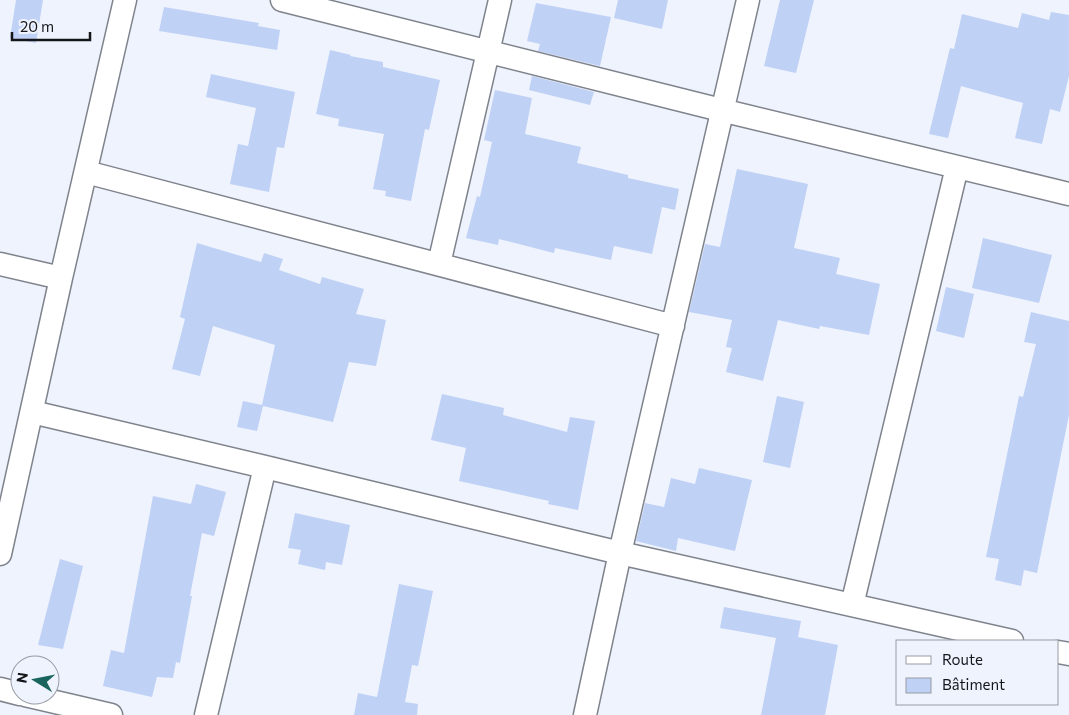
<svg xmlns="http://www.w3.org/2000/svg" width="1069" height="715" viewBox="0 0 1069 715" font-family="Commissioner,sans-serif">
<rect width="100%" height="100%" fill="#eef3fd"/>
<path fill="#c0d1f6" d="M 16,0 L 43,0 L 36,43 L 10,38 Z
M 618,0 L 668,0 L 662,29 L 614,18 Z
M 780,0 L 814,0 L 796,73 L 764,66 Z
M 536,3 L 611,17 L 600,66 L 538,51 L 540,44 L 527,41 Z
M 164,7 L 259,23 L 258,26 L 280,30 L 277,50 L 159,31 Z
M 1051,12 L 1069,15 L 1069,76 L 1060,112 L 1050,109 L 1042,144 L 1015,138 L 1023,103 L 961,86 L 948,138 L 929,134 L 950,48 L 954,49 L 962,14 L 1018,28 L 1022,13 L 1049,20 Z
M 330,50 L 351,55 L 350,56 L 383,62 L 383,67 L 440,80 L 429,130 L 425,129 L 411,201 L 385,196 L 386,191 L 373,189 L 384,134 L 338,126 L 339,119 L 316,114 Z
M 211,74 L 295,92 L 284,148 L 277,147 L 269,192 L 230,184 L 238,144 L 248,146 L 256,108 L 206,97 Z
M 532,76 L 594,92 L 590,105 L 529,90 Z
M 495,90 L 532,98 L 525,134 L 581,147 L 577,163 L 628,175 L 628,178 L 679,189 L 675,210 L 662,207 L 652,254 L 614,246 L 611,260 L 555,248 L 554,253 L 499,239 L 498,245 L 466,238 L 477,196 L 480,197 L 492,142 L 484,140 Z
M 737,169 L 808,184 L 794,248 L 840,258 L 836,274 L 880,284 L 869,335 L 820,326 L 819,329 L 778,320 L 763,381 L 726,372 L 732,348 L 726,347 L 732,320 L 689,312 L 705,244 L 720,247 Z
M 983,238 L 1052,255 L 1039,303 L 972,288 Z
M 197,243 L 261,262 L 264,253 L 283,259 L 279,270 L 320,284 L 322,277 L 364,289 L 356,314 L 386,320 L 376,366 L 349,362 L 333,422 L 263,406 L 257,431 L 237,427 L 243,401 L 262,405 L 275,345 L 213,326 L 200,376 L 172,369 L 185,319 L 180,317 Z
M 946,287 L 974,294 L 964,338 L 936,331 Z
M 1031,312 L 1069,321 L 1069,415 L 1037,573 L 1024,570 L 1021,586 L 995,580 L 999,559 L 986,557 L 1019,396 L 1023,397 L 1036,344 L 1024,342 Z
M 442,394 L 504,408 L 503,415 L 567,432 L 570,417 L 595,421 L 578,510 L 548,504 L 549,501 L 459,481 L 466,448 L 431,440 Z
M 777,396 L 804,402 L 790,468 L 763,462 Z
M 699,468 L 752,480 L 735,551 L 678,538 L 676,551 L 636,541 L 645,503 L 664,507 L 671,478 L 695,484 Z
M 196,484 L 226,492 L 214,536 L 202,533 L 190,596 L 192,596 L 180,663 L 176,662 L 173,678 L 157,677 L 152,697 L 103,686 L 111,650 L 124,653 L 153,496 L 191,504 Z
M 295,513 L 350,525 L 342,565 L 326,562 L 325,570 L 298,564 L 301,550 L 288,548 Z
M 60,559 L 83,566 L 63,649 L 38,645 Z
M 399,584 L 433,591 L 418,666 L 412,665 L 405,702 L 418,704 L 417,715 L 354,715 L 358,693 L 377,697 Z
M 724,607 L 801,621 L 798,637 L 838,645 L 825,715 L 761,715 L 776,638 L 720,628 Z"/>
<g fill="none" stroke-linecap="round" stroke-linejoin="round">
<g stroke="#7f838c" stroke-width="25">
<path id="minor" d="M 282,0 L 721,110 L 1069,194
M 86,172 L 673,326
M 0,264 L 61,278
M 439,264 L 500,0
M 32,412 L 265,467 L 620,553 L 1012,641
M 0,554 L 61,278 L 125,0
M 852,605 L 957,167
M 1058,652 L 1069,654
M 0,689 L 20,694
M 25,695 L 111,715
M 206,715 L 265,467
M 585,715 L 620,553 L 748,0"/>
</g>
<use href="#minor" stroke="#fff" stroke-width="22"/>
</g>
<rect x="896" y="640" width="162" height="65" fill="#eef3fd" stroke="#979ba2"/>
<rect x="906" y="656" width="25" height="8" fill="#ffffff" stroke="#979ba2"/>
<text x="942" y="665" font-size="15" fill="#14161a">Route</text>
<rect x="906" y="678" width="25" height="15" fill="#c0d1f6" stroke="#979ba2"/>
<text x="942" y="690" font-size="15" fill="#14161a">Bâtiment</text>
<g transform="translate(35 680) rotate(280)"><circle r="24" fill="#eef3fd" stroke="#979ba2"/>
<path d="M0-4L9 19L0 12L-9 19Z" fill="#19655e"/>
<text y="-8" font-size="14" font-weight="bold" text-anchor="middle" fill="#14161a">N</text>
</g>
<path d="M12 32v8h78v-8" fill="none" stroke="#14161a" stroke-width="2.5"/>
<text x="20" y="32" font-size="15" fill="#14161a" stroke="#eef3fd" stroke-width="4" paint-order="stroke">20 m</text>
</svg>
